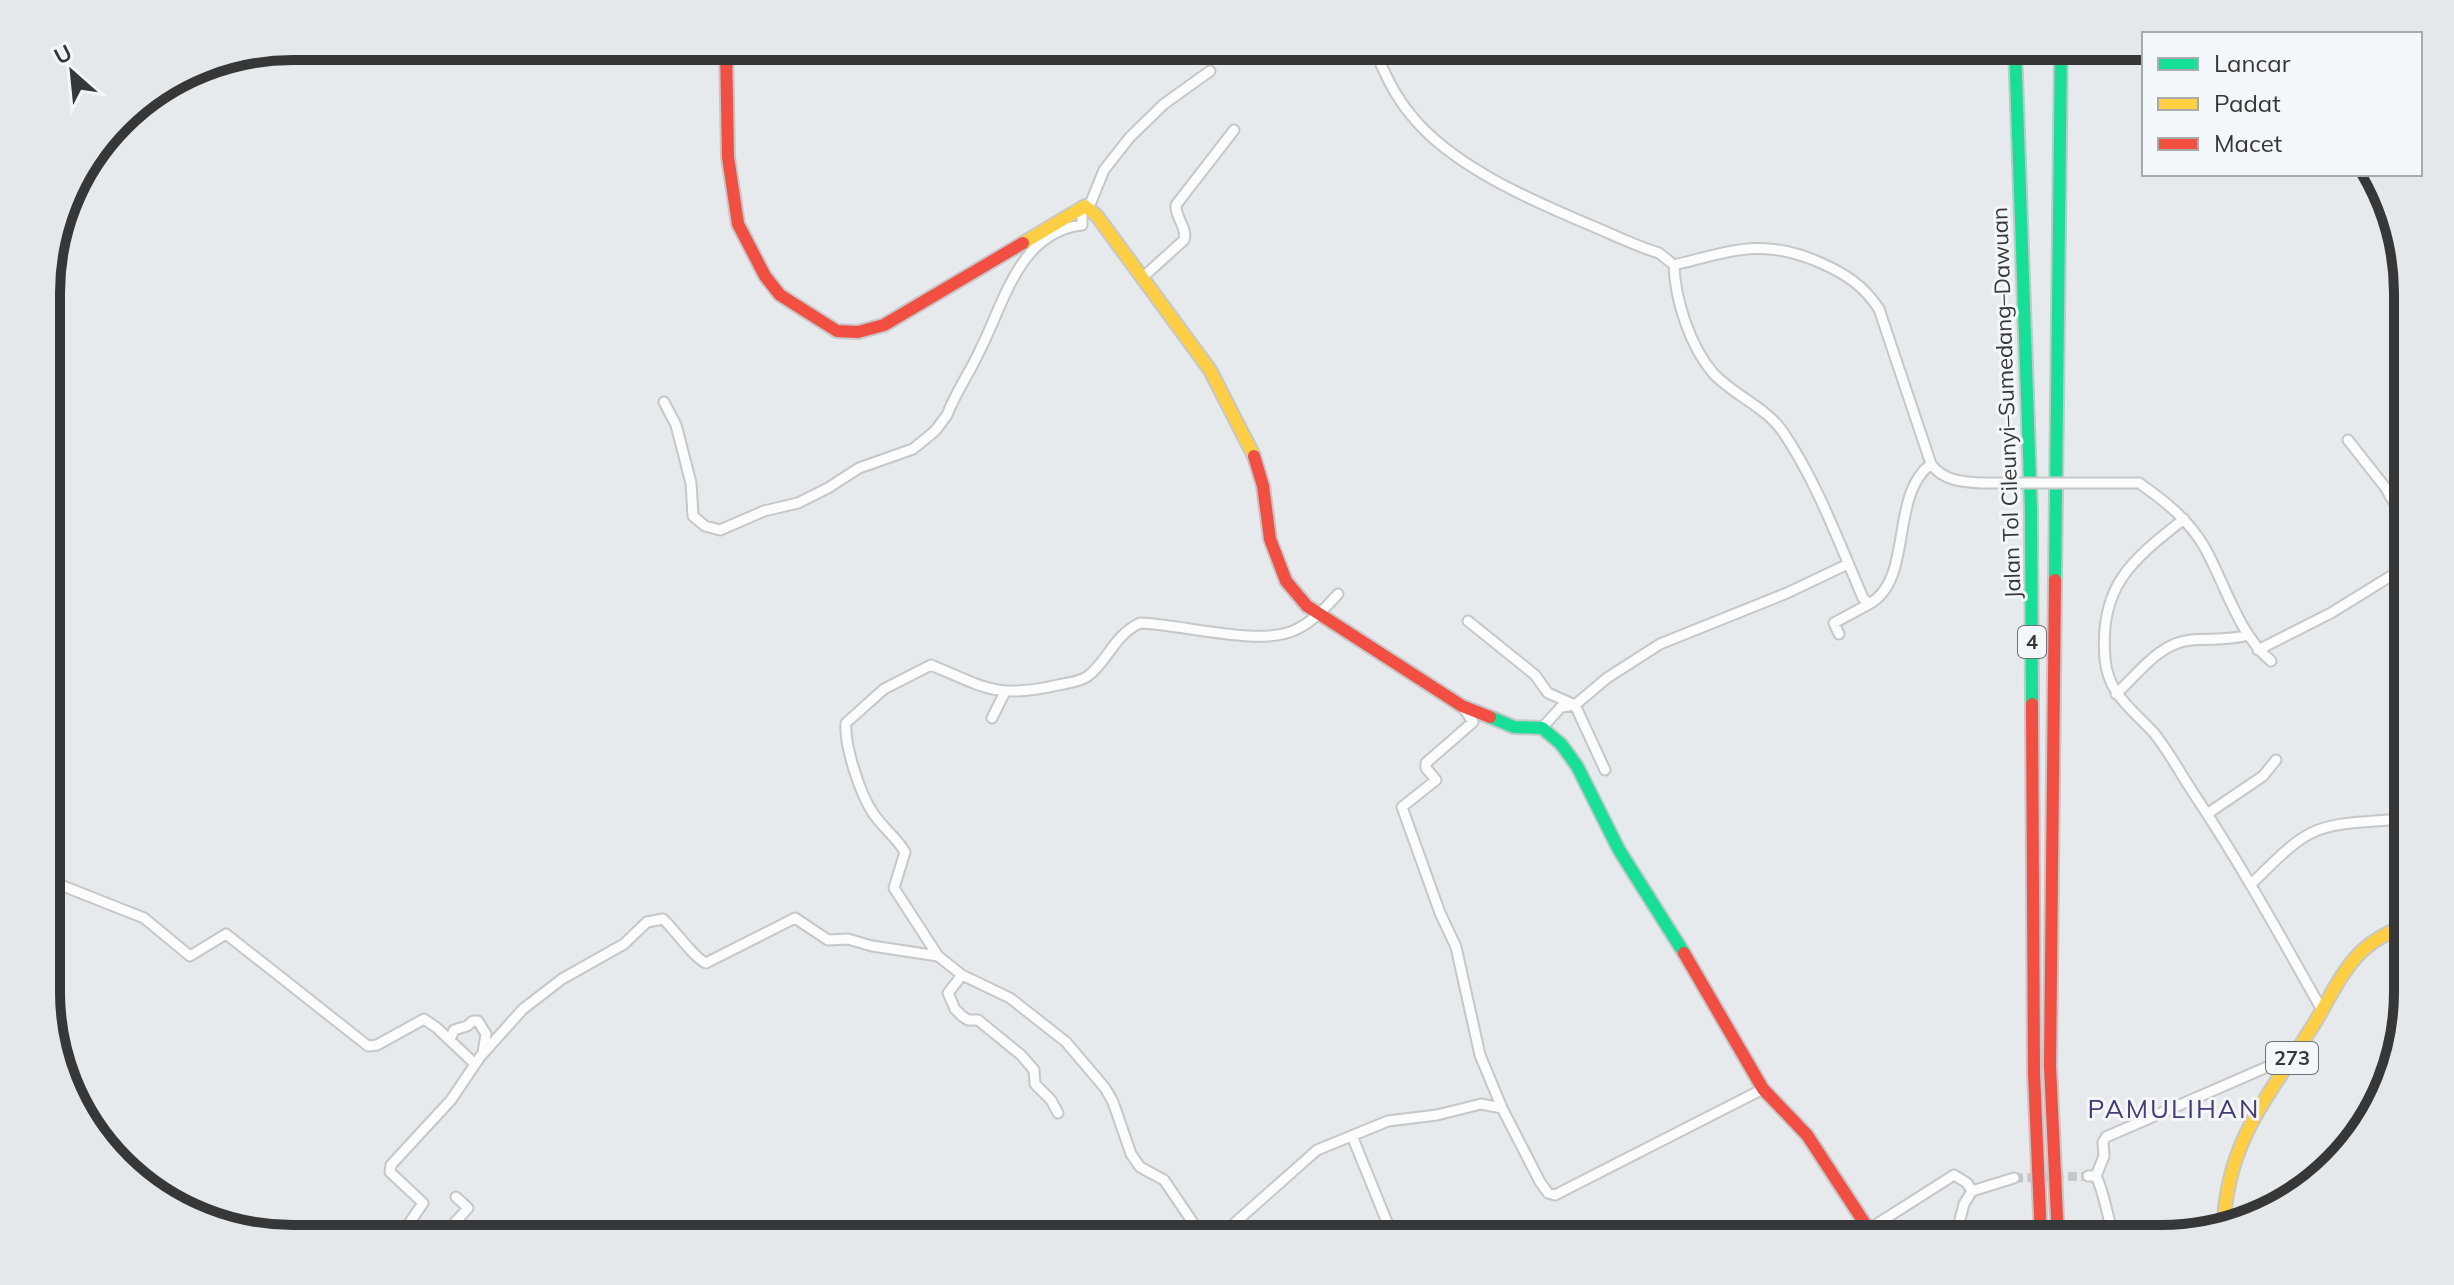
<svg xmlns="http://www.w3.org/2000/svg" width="2454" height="1285" viewBox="0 0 2454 1285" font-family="Mulish,sans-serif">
<rect width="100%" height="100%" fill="#e7eaec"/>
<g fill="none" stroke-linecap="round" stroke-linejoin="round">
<path stroke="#c4c6c8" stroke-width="9" stroke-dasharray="9 4.5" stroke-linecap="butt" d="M 2014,1178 L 2088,1176"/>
<g stroke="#c5c7c8" stroke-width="13">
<path id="street" d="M 1373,46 C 1383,70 1394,95 1411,115 C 1452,167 1537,203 1597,228 C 1618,237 1638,247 1659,253 L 1674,265 C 1732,251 1763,237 1821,263 C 1846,274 1864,286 1879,309 L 1931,464 C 1943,481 1963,482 1982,483
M 1674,265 C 1675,300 1690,346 1713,373 C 1734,396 1765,406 1783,432 C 1817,482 1839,543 1863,598 L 1869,604 C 1914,580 1889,495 1931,464
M 1142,278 L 1184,240 C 1188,228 1175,218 1176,205 L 1234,130
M 664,402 L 676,425 L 691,483 L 693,516 L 705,526 L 720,530 L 764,511 L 798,503 L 828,488 L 859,468 L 913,449 L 935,431 L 947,415 C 956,391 971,371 981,348 C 1005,300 1020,232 1082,225 L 1082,213 L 1085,206 L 1091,202 L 1104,170 L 1130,137 L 1164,104 L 1210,71
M 2348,440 L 2385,487 L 2407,525
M 2139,483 C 2165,501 2189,520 2205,548 C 2226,586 2238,633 2271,661
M 2184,519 C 2132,560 2099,585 2105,659 C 2108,694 2132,709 2154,733 C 2170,753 2183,778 2198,800 C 2243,868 2282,939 2322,1010
M 1468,621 L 1535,675 L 1548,693 L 1575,705 L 1605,770
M 1839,634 L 1834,623 L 1869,604
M 2258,650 L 2331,613 L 2407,566
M 2116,694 C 2139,673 2159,643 2191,640 C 2211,638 2228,641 2248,635
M 1462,706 L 1473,722 L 1426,763 L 1426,768 L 1436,780 L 1402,807 L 1440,913 L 1456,947 L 1480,1055 L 1502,1108
M 992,718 L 1005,692
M 1542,728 L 1561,707 L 1575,705 L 1607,678 L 1660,644 L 1787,593 L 1848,564
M 2207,814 L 2263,776 L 2276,760
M 48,880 L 144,918 L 190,956 L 226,934 L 368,1046 L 377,1045 L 424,1019 L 437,1028 L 475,1064
M 2251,884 C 2271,866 2292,840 2318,830 C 2343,821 2372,822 2398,819
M 962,975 L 948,993 L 955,1009 L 962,1016 L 968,1020 L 978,1020 L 1021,1055 L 1034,1070 L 1035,1084 L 1051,1100 L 1058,1113
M 450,1040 L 454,1030 L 467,1026 L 473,1021 L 478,1021 L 486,1034 L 483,1053
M 1352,1136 L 1387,1222
M 2088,1176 L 2096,1176 L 2104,1156 L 2103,1142 L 2106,1137 L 2290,1057
M 2096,1176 C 2106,1196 2106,1218 2116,1239
M 1229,1228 L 1207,1235 L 1200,1233 L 1164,1180 L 1140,1167 L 1131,1154 L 1113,1102 L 1105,1088 L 1066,1042 L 1010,998 L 962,975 L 938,956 L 894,888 L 905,852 C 897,838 882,827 873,813 C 860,794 844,745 846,723 L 884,689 L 931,665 C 986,688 997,699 1058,685 C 1067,683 1080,682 1088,676 C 1108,661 1113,636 1140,623 C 1181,624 1260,647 1295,630 C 1313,622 1325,608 1338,594
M 1869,1229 L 1954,1175 L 1967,1183 L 1972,1191
M 412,1239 L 404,1231 L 423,1203 L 390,1172 L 391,1165 L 451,1100 L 480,1057 L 523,1009 L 562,979 L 624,944 L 647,922 L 663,919 C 675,930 695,959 706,963 L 795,918 L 828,940 L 848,939 L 872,946 L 938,956
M 444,1239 L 442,1237 L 468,1208 L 456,1197
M 1239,1239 L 1229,1228 L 1317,1150 L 1388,1121 L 1437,1115 L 1481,1104 L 1502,1108 L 1540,1182 L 1548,1193 L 1555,1195 L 1763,1089
M 1955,1239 L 1964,1204 L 1972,1191 L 2014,1178"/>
</g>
<g stroke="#c5c7c8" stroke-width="16">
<path id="fast" d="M 2015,46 L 2031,510 L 2032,704
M 2055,580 L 2061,46
M 1490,717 L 1514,727 L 1542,728 L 1561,744 L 1577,766 L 1619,850 L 1684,953"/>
</g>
<g stroke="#c5c7c8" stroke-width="16">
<path id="slow" d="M 1023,243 L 1085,206 L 1097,216 L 1210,370 L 1254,456
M 2224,1222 C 2228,1138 2272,1092 2314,1024 C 2329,1000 2340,973 2361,952 C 2374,939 2391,931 2408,924"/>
</g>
<g stroke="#c5c7c8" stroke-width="16">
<path id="jam" d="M 726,46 L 728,157 L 738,224 L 765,276 L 780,295 L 837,331 L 858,332 L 884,325 L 1023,243
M 1254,456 L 1263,486 L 1270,539 L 1286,581 L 1307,606 L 1462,706 L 1490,717
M 2055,580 L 2050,1066 L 2058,1239
M 2032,704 L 2034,1073 L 2041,1239
M 1684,953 L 1763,1089 L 1807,1135 L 1875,1239"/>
</g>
<use href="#street" stroke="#fbfcfc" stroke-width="9"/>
<use href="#fast" stroke="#16e098" stroke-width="12"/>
<use href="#slow" stroke="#ffcf43" stroke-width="12"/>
<use href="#jam" stroke="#f24e42" stroke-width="12"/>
<g stroke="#c5c7c8" stroke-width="13" stroke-linecap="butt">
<path id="street-bridge" d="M 1982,483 L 2139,483"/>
</g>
<use href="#street-bridge" stroke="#fbfcfc" stroke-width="9"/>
</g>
<g text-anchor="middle" stroke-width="6" stroke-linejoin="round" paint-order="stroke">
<g fill="#f4f7fa" stroke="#6f7172" stroke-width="2">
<rect x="2018" y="626" width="28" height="32" rx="6"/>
<rect x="2266" y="1042" width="52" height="32" rx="6"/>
</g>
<g font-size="20" font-weight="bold" fill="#363738">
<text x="2032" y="649">4</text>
<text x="2292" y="1065">273</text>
</g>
<g font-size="22" fill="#363738" stroke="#f4f7fa">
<text transform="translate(2006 403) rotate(-92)" y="8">Jalan Tol Cileunyi–Sumedang–Dawuan</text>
</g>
<g font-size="26" letter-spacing="2" fill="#473a77" stroke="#f4f7fa">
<text x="2174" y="1118">PAMULIHAN</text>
</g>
</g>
<path d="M0 0H2454V1285H0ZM293 60H2161A233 233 0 0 1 2394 293V992A233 233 0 0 1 2161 1225H293A233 233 0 0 1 60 992V293A233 233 0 0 1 293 60Z" fill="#e5e8ea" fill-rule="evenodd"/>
<path fill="none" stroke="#363738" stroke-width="10" d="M293 60H2161A233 233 0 0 1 2394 293V992A233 233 0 0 1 2161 1225H293A233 233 0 0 1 60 992V293A233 233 0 0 1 293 60Z"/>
<rect x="2142" y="32" width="280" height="144" fill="#f4f7fa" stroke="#a8aaac" stroke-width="2"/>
<rect x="2158" y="58" width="40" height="12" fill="#16e098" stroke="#a8aaac" stroke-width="2"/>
<text x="2214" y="72" font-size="24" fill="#363738">Lancar</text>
<rect x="2158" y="98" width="40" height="12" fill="#ffcf43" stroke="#a8aaac" stroke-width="2"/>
<text x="2214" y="112" font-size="24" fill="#363738">Padat</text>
<rect x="2158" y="138" width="40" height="12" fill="#f24e42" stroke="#a8aaac" stroke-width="2"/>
<text x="2214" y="152" font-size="24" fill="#363738">Macet</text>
<g transform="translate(72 72) rotate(333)" stroke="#f4f7fa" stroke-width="6" paint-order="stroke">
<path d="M0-6L14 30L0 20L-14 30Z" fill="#363738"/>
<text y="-12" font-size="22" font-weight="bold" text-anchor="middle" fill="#363738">U</text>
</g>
</svg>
